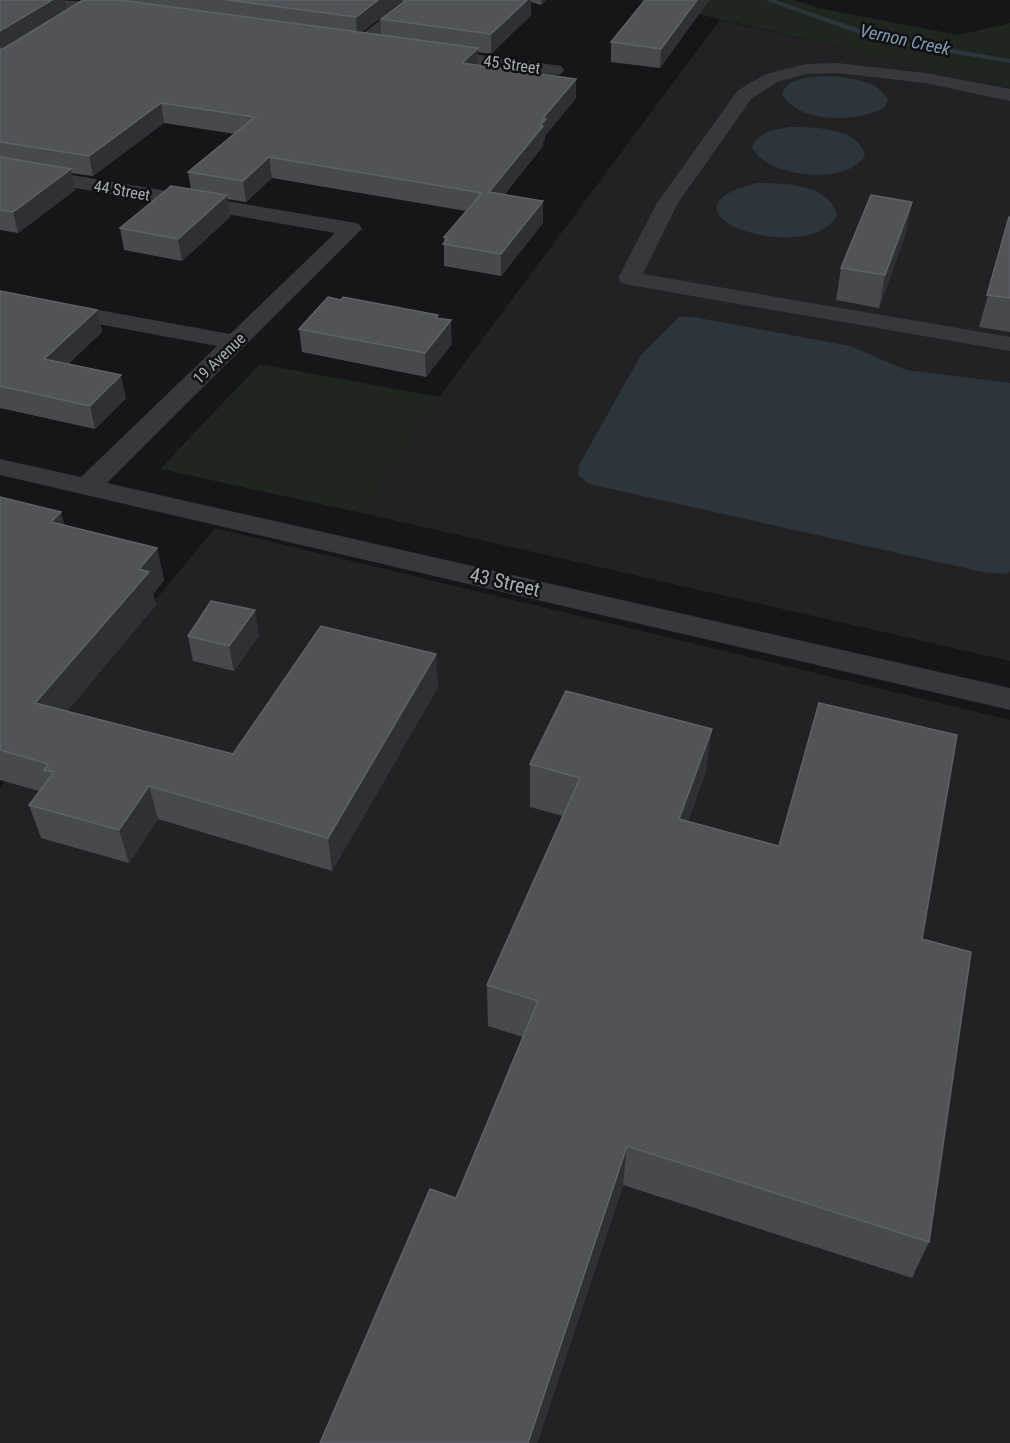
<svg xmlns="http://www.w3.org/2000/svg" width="1010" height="1443" viewBox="0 0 1010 1443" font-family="'Roboto Condensed',sans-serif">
<rect width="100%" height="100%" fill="#161618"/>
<path fill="#222225" d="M 720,20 L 1010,86 L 1010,661 L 362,513 L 439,397 Z
M 215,528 L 1010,720 L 1010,1443 L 0,1443 L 0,788 Z"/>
<path fill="#1e261f" d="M 638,0 L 794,0 L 819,8 L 958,35 L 1010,23 L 1010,87 Z
M 260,364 L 439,397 L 362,513 L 160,469 Z"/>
<path fill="#2c353c" d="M 833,76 C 853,79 879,81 888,100 L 885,107 C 860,123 798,124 782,94 C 789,75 817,77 833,76 Z
M 790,127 C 814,127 856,127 865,154 C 851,187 766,178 752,147 C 758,131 775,130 790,127 Z
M 758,183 C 785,183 828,184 837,214 C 823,247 757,240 731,225 C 694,203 737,187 758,183 Z
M 679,317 L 693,317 L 850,346 L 906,370 L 1010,383 L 1010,572 L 1005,574 L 983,572 L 589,484 L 578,475 L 579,465 L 641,355 Z"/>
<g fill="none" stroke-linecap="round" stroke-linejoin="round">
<path fill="#2c353c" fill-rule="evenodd" d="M 765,0 L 775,0 L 883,37 L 1010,59 L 1010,63 L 879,41 Z"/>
<path fill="#37383d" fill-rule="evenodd" d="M 32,0 C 49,0 117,0 127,11 L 119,16 L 40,5 Z
M 414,0 L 424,1 L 426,4 L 424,7 L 415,10 L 367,48 L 355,48 L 352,44 L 355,40 L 403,2 Z
M 434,49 L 555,65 L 561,66 L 564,70 L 561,74 L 555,75 L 428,58 L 425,54 L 428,50 Z
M 837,63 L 925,73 L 1010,89 L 1010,101 L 925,83 L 837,73 L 806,74 L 778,82 L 752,98 L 678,203 L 643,274 L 1010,337 L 1010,351 L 629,285 L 621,283 L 618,278 L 657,203 L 738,90 L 766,74 L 806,64 Z
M 0,163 L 351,222 L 359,224 L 362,229 L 107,483 L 1010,688 L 1010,710 L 0,475 L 0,459 L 81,477 L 217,346 L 0,306 L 0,292 L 230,334 L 335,233 L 0,175 Z"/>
</g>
<path fill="#47494d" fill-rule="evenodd" d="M 0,0 L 67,10 L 83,0 L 546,0 L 541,5 L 531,2 L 531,15 L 491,54 L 478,52 L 478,65 L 576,98 L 545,136 L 545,139 L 543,142 L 543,146 L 504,195 L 543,223 L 501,276 L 444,266 L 444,237 L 466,211 L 272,178 L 246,202 L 227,199 L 230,217 L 182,261 L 124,250 L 120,228 L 191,189 L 188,172 L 235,134 L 164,123 L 93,176 L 71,173 L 75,190 L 18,233 L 0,230 ZM 402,1 L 405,1 L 381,19 L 381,35 L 362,32 Z
M 645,0 L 709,0 L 660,68 L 611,62 L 611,42 Z
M 1010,217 L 1010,332 L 979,327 Z
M 906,233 L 879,308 L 836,300 L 841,268 Z
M 0,291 L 97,310 L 102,332 L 68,364 L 126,398 L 95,429 L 0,408 Z
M 439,318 L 452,344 L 426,377 L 302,352 L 299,329 Z
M 0,497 L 65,526 L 157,548 L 164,580 L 153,594 L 156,605 L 66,711 L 233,754 L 438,687 L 332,871 L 158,819 L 129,863 L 41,838 L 29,805 L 39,791 L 0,780 Z
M 259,635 L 234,671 L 193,661 L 188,636 Z
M 530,764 L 706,771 L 688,821 L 922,939 L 929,1242 L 912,1278 L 623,1185 L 537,1443 L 320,1443 L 456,1198 L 523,1037 L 488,1026 L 487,985 L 563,816 L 530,807 Z"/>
<path fill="#2f3033" d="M 52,0 L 65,0 L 67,11 L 0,53 L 0,31 Z
M 378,0 L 402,0 L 402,1 L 357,36 L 356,17 Z
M 527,0 L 531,0 L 531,15 L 491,54 L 491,34 Z
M 541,0 L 546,0 L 541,5 Z
M 697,0 L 709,0 L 660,68 L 661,49 Z
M 478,48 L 478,67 L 462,63 Z
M 576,79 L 576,98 L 545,136 L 545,139 L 543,142 L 543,146 L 489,213 L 489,192 L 540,125 L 543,118 Z
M 161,103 L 164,123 L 93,176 L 89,156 Z
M 269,157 L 272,178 L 246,202 L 243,181 Z
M 71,169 L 75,190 L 18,233 L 13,212 Z
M 227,195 L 230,217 L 182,261 L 178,239 Z
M 543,201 L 543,223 L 501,276 L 501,254 Z
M 912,202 L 906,233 L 879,308 L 885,275 Z
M 97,310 L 102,332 L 49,381 L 44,359 Z
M 438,315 L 439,336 L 451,320 L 452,344 L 426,377 L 425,353 L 436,318 Z
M 121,375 L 126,398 L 95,429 L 90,406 Z
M 61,512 L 70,545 L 51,522 Z
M 157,548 L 164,580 L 153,594 L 156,605 L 46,737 L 35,703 L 139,569 Z
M 255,610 L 259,635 L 234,671 L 229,646 Z
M 436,654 L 438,687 L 332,871 L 328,838 Z
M 712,729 L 706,771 L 673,861 L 679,819 Z
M 149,786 L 158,819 L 129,863 L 119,830 Z
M 627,1146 L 623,1185 L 537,1443 L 528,1443 Z"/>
<path fill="#525359" stroke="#5f6168" stroke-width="1.5" d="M 0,0 L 52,0 L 0,31 Z
M 83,0 L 120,0 L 478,48 L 462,63 L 576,79 L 543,118 L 546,119 L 540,125 L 543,126 L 489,192 L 543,201 L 501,254 L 443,244 L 448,238 L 444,237 L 482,193 L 269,157 L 243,181 L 188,172 L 255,117 L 161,103 L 89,156 L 0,142 L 0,49 L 3,49 Z
M 227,0 L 378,0 L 356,17 Z
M 406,0 L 527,0 L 491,34 L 381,19 Z
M 645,0 L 697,0 L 661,49 L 611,42 Z
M 0,157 L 71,169 L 13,212 L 0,210 Z
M 171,186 L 227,195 L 178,239 L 120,228 Z
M 871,195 L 912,202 L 885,275 L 841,268 Z
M 1009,217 L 1010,217 L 1010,298 L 987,295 Z
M 0,291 L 97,310 L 44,359 L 121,375 L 90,406 L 0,386 Z
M 328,297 L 341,300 L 343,297 L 438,315 L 436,318 L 451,320 L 425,353 L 299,329 Z
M 0,497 L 61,512 L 51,522 L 157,548 L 139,569 L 149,572 L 35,703 L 233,754 L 321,626 L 436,654 L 328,838 L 149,786 L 119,830 L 29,805 L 54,772 L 44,770 L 48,764 L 0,750 Z
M 211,601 L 255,610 L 229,646 L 188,636 Z
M 566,691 L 712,729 L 679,819 L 779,846 L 819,703 L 957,735 L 922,939 L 971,952 L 929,1242 L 627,1146 L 528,1443 L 320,1443 L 430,1189 L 456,1198 L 538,1001 L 487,985 L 580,778 L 530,764 Z"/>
<g text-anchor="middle" stroke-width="5" stroke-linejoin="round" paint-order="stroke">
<g font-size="16" fill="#a8adb8" stroke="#111113">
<text transform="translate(512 64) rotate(8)" y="6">45 Street</text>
<text transform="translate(122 190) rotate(10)" y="6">44 Street</text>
<text transform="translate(219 358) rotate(-44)" y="6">19 Avenue</text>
</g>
<g font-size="18" font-style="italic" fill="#7f9bb3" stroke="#111113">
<text transform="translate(905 40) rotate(12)" y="6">Vernon Creek</text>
</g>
<g font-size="20" fill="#a8adb8" stroke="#111113">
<text transform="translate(505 582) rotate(13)" y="7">43 Street</text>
</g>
</g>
</svg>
